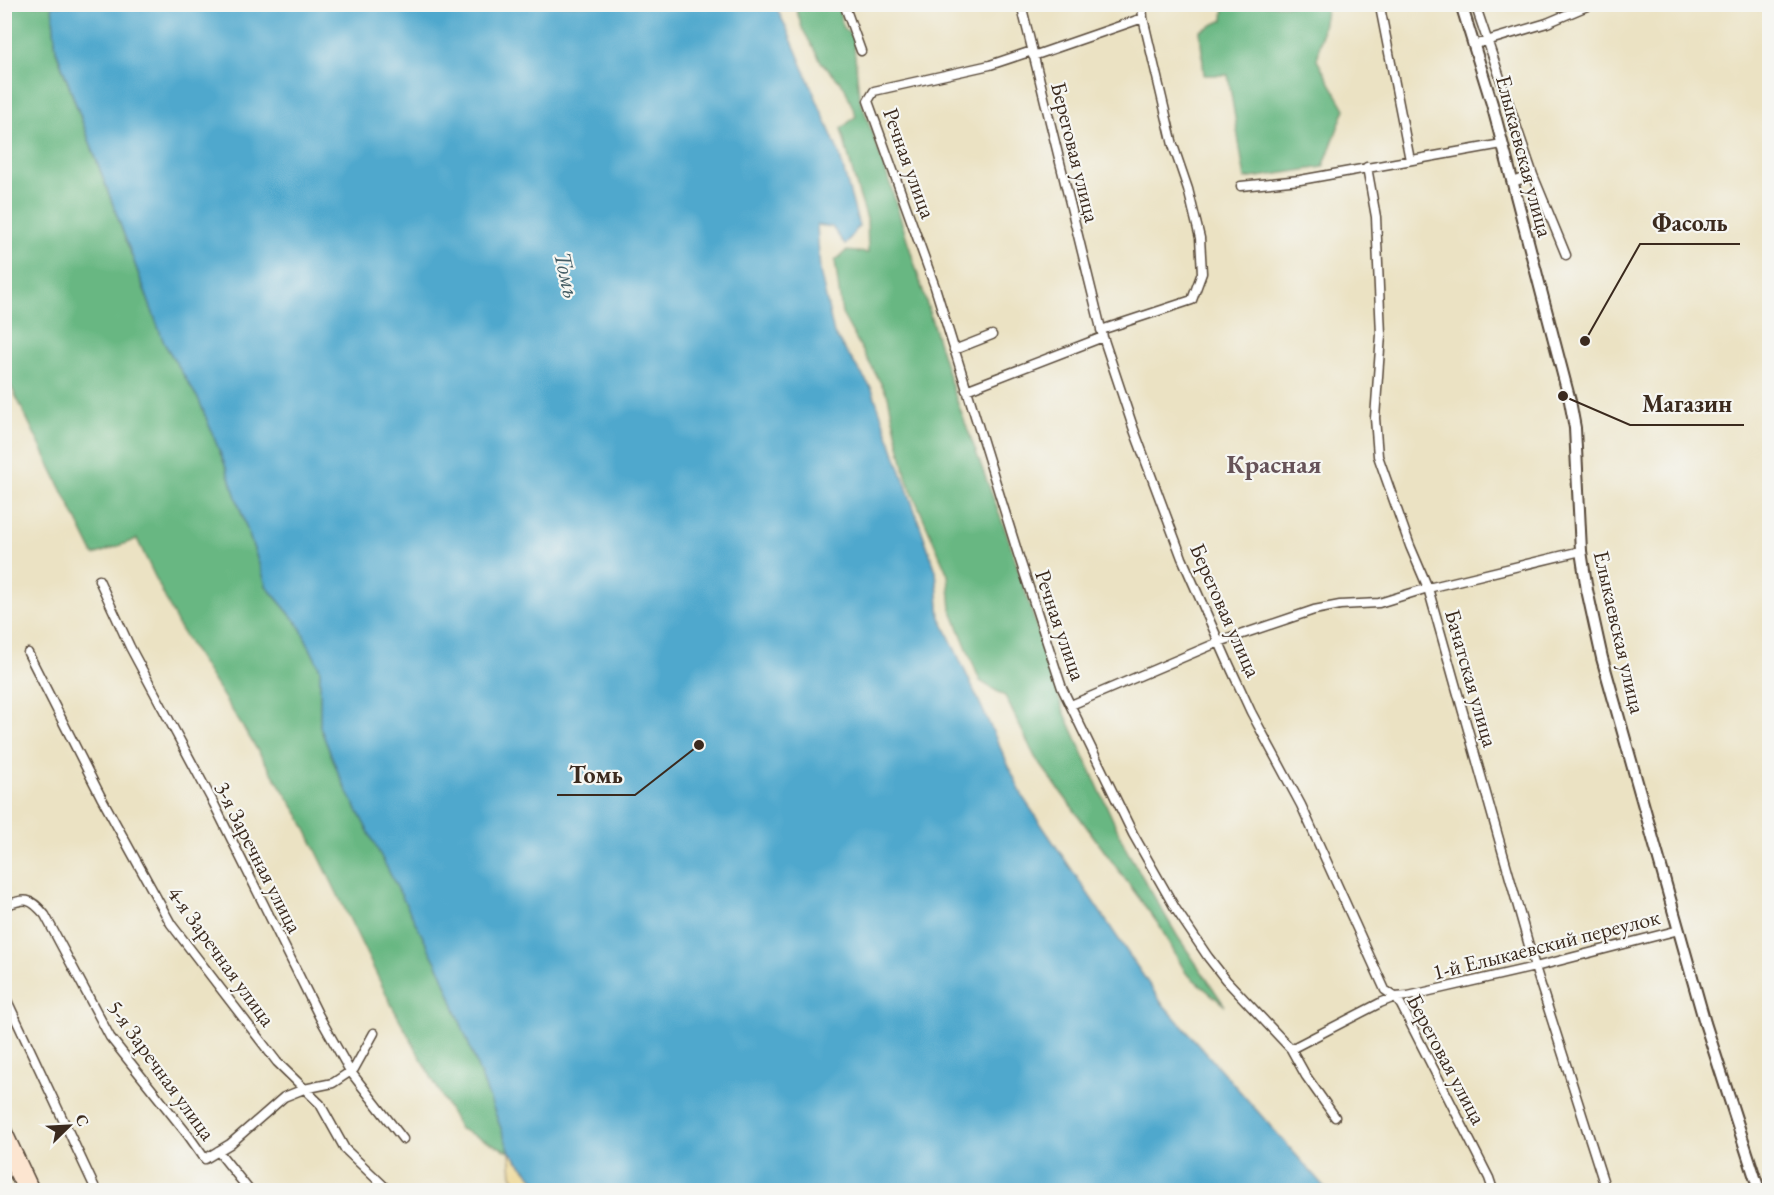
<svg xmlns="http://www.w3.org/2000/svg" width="1774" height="1195" viewBox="0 0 1774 1195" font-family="'EB Garamond',serif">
<rect width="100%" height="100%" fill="#f6f6f2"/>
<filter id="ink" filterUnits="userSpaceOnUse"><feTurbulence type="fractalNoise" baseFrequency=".0167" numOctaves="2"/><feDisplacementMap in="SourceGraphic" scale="12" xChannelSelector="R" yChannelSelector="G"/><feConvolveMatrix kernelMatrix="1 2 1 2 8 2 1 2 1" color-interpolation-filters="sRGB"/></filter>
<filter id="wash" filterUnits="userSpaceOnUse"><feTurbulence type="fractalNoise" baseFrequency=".008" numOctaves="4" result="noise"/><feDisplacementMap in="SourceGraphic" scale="24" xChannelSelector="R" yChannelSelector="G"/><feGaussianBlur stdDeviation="1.35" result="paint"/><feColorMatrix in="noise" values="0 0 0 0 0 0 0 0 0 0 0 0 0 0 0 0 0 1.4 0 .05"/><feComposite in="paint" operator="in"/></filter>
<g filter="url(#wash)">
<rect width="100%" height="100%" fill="#ebe2c3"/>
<path fill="#68b782" stroke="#527050" stroke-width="1.5" d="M 5,5 L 52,5 L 56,51 L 164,343 L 199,400 L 225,465 L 267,587 L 299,625 L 320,669 L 320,727 L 340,777 L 442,974 L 510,1152 L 460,1129 L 391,1004 L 299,815 L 180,629 L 137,539 L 94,555 L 5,374 Z
M 795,5 L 838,5 L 843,28 L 853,36 L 859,95 L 891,187 L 954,393 L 1009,540 L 1062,707 L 1127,851 L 1178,937 L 1225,1006 L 1186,973 L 1159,925 L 1035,757 L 1005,696 L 980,681 L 951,609 L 948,575 L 907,480 L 888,396 L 842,314 L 835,261 L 846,251 L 868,253 L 867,219 L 857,188 L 841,129 L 856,116 L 844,86 L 822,63 L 802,28 Z
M 1224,5 L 1327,5 L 1317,60 L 1345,109 L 1323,167 L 1245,179 L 1228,75 L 1204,75 L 1200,31 L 1223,20 Z"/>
<path fill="#eeda9e" stroke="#94825e" stroke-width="1.5" d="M 510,1152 L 544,1190 L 521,1190 L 512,1175 Z"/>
<path fill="#4fa8cd" stroke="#456976" stroke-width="1.5" d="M 52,5 L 775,5 L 787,29 L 839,153 L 859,226 L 845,245 L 832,227 L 817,225 L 820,271 L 834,334 L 872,389 L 936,571 L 940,617 L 1024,799 L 1161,1002 L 1327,1190 L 544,1190 L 510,1152 L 442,974 L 340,777 L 320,727 L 320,669 L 299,625 L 267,587 L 225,465 L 199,400 L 164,343 L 56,50 Z"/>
</g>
<g filter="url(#ink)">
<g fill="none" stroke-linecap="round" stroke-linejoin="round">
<g stroke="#554637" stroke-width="11">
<path id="minor" d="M 844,4 L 861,51
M 1021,4 L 1103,337 L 1134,430 L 1182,558 L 1227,660 L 1251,712 L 1301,805 L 1385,990 L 1395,997 L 1401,1005 L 1489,1178 L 1493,1190
M 1475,4 L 1533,175 L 1566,255
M 1381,12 L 1410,160
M 1473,45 L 1547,23 L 1592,4
M 1032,51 L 990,65 L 874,91 L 868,101 L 935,287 L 1018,554 L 1062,688 L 1133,834 L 1175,908 L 1208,957 L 1226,980 L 1291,1049 L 1306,1076 L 1335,1117
M 1033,56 L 1143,18
M 1367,167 L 1376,217 L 1381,335 L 1375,418 L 1378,456 L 1410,546 L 1428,588 L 1535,967 L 1606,1190
M 1513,182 L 1533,175
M 1241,186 L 1300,180 L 1502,144
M 1101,330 L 1192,300 L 1202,273 L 1200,238 L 1188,189 L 1173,145 L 1143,18 L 1142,4
M 954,350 L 992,335
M 966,390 L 1103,337
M 99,580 L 130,647 L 214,804 L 319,1016 L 350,1071 L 403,1139
M 28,653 L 101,797 L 171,924 L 277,1062 L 320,1104 L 345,1149 L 388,1190
M 1071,705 L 1219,642 L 1314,610 L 1340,605 L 1379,603 L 1428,588 L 1581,551
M 4,906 C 26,898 30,897 45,915 L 110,1037 L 188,1135 L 205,1159 L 230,1144 L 284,1097 L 304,1089 L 333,1083 L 354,1069 L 374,1033
M 4,994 L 96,1190
M 1291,1049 L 1380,1003 L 1395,997 L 1408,996 L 1535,967 L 1679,930
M 218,1151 L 249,1190"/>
</g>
<g stroke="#554637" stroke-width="14">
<path id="tertiary" d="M 1461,4 L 1492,104 L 1570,401 L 1575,428 L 1581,551 L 1587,590 L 1602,658 L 1705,1023 L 1759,1190"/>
</g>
<g stroke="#554637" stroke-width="15">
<path id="secondary" d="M 4,1128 L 33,1190
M 4,1149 L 24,1190"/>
</g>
<use href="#minor" stroke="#fff" stroke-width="8"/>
<use href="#tertiary" stroke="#fff" stroke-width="10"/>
<use href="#secondary" stroke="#fce5d0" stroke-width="12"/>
</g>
</g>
<g text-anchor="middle" stroke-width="4.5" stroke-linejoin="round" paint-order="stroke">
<g font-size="22" fill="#3b2a1e" stroke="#f6f6f2">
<text transform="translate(1076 152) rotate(76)" y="8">Береговая улица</text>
<text transform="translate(1525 156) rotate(75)" y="8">Елыкаевская улица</text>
<text transform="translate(910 163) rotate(70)" y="8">Речная улица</text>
<text transform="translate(1226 610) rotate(66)" y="8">Береговая улица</text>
<text transform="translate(1061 625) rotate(71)" y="8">Речная улица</text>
<text transform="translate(1620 632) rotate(77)" y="8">Елыкаевская улица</text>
<text transform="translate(1472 678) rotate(74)" y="8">Бачатская улица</text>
<text transform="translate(259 857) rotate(63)" y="8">3-я Заречная улица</text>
<text transform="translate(1546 944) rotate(-14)" y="8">1-й Елыкаевский переулок</text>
<text transform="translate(222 956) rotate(54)" y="8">4-я Заречная улица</text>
<text transform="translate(1447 1059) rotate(62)" y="8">Береговая улица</text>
<text transform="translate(162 1070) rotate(54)" y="8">5-я Заречная улица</text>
</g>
<g font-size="24" font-style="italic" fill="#435c64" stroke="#f6f6f2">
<text transform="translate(567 275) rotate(77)" y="8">Томь</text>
</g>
<g font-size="26" font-weight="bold" fill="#665358" stroke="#f6f6f2">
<text x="1274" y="473">Красная</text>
</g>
</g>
<path fill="none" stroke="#3b2a1e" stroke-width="2" d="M1585 341L1640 244H1740M1563 396L1630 425H1744M699 745L635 795H557"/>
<g fill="#3b2a1e" stroke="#f6f6f2" stroke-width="2">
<circle cx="1585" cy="341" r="6"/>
<circle cx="1563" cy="396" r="6"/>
<circle cx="699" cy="745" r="6"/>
</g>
<g font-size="24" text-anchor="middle" font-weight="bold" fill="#3b2a1e" stroke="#f6f6f2" stroke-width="4.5" stroke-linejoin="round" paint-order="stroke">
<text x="1690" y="231">Фасоль</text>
<text x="1687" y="412">Магазин</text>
<text x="596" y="783">Томь</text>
</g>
<rect width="1774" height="1195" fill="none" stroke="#f6f6f2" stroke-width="24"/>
<g transform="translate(69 1126) rotate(66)" stroke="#f6f6f2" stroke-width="4.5" paint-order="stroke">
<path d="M0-4.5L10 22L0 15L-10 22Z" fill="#3b2a1e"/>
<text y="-9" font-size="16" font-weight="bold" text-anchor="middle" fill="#3b2a1e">С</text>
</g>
</svg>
